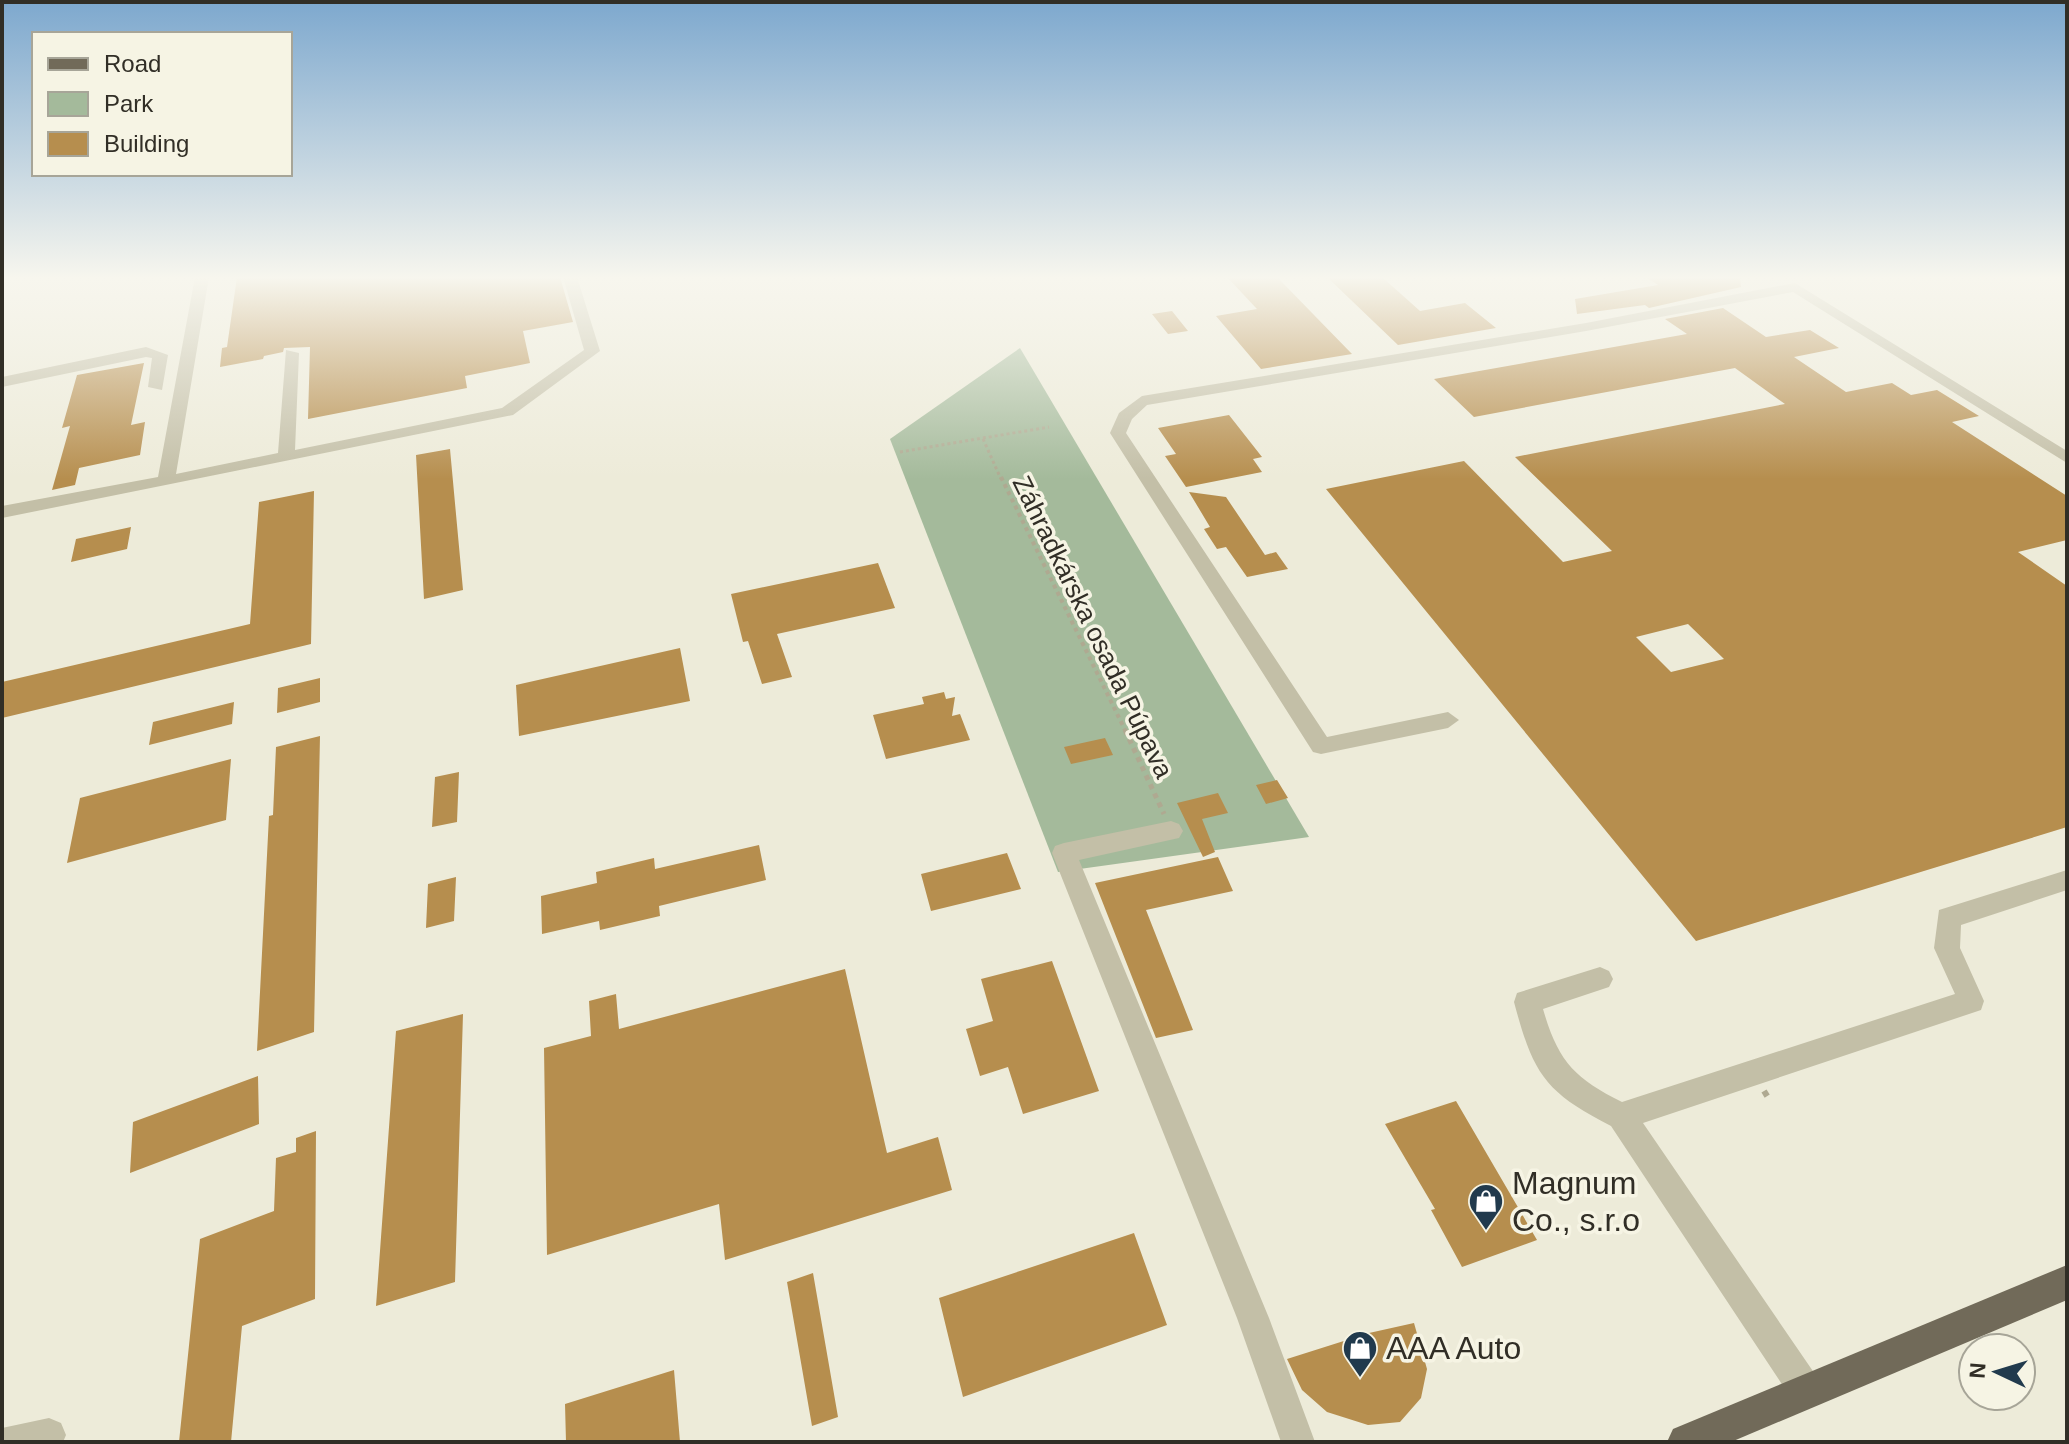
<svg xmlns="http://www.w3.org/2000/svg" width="2069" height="1444" viewBox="0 0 2069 1444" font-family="Helvetica,sans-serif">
<rect width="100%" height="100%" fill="#edebd9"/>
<path fill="#a4ba9b" d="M 1020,348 L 1309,837 L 1058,872 L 890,439 Z"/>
<path fill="#b68e4e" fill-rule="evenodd" d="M 237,277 L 560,277 L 573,322 L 523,331 L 530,363 L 465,376 L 467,388 L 308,419 L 310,347 L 284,348 L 283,352 L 264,356 L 263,359 L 220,367 L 222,348 L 227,347 Z
M 1227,277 L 1277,277 L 1352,354 L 1261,369 L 1216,316 L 1257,309 Z
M 1327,277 L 1382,277 L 1420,311 L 1465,303 L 1496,328 L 1398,345 Z
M 1646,277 L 1740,277 L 1741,287 L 1649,308 L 1645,305 L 1577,314 L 1575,299 L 1658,285 Z
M 1723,308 L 1766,337 L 1810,330 L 1839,348 L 1794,357 L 1846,392 L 1892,383 L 1911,395 L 1937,390 L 1979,416 L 1952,422 L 2067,496 L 2067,540 L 2018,552 L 2067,586 L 2067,827 L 1696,941 L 1326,489 L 1464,461 L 1563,562 L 1612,551 L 1515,457 L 1785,404 L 1735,368 L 1474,417 L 1434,379 L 1687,334 L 1665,319 ZM 1688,624 L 1724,659 L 1671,672 L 1636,637 Z
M 1172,311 L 1188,331 L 1168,334 L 1152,314 Z
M 144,363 L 131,425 L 145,422 L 140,455 L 79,468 L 75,485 L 52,490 L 70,426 L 62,428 L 77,375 Z
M 1229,415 L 1262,457 L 1253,459 L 1262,472 L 1186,487 L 1165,456 L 1176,454 L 1158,428 Z
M 450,449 L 463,590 L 424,599 L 416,455 Z
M 314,491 L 311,644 L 2,718 L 2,682 L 250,624 L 259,502 Z
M 1189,492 L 1226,497 L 1265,555 L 1276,552 L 1288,569 L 1247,577 L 1226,547 L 1217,549 L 1204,529 L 1210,527 Z
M 131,527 L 127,549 L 71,562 L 76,539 Z
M 878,563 L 895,608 L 777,634 L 792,677 L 762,684 L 748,641 L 743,642 L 731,594 Z
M 680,648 L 690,701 L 519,736 L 516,685 Z
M 320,678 L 320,702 L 277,713 L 278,688 Z
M 944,692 L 946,699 L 955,697 L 952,716 L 960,714 L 970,740 L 886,759 L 873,715 L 924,704 L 922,697 Z
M 234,702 L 232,724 L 149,745 L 153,722 Z
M 320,736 L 314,1032 L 257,1051 L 269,816 L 273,815 L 276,747 Z
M 1105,738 L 1113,755 L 1071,764 L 1064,747 Z
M 231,759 L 226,820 L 67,863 L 80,798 Z
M 459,772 L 457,822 L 432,827 L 435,777 Z
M 1277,780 L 1288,798 L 1266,804 L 1256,785 Z
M 1218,793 L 1228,813 L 1202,819 L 1215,852 L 1203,857 L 1177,803 Z
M 759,845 L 766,880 L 659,906 L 660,916 L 600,930 L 599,921 L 542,934 L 541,896 L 597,883 L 596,872 L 654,858 L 655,869 Z
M 1007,853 L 1021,889 L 931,911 L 921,874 Z
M 1218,857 L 1233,891 L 1146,910 L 1193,1030 L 1156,1038 L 1095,883 Z
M 456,877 L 454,921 L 426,928 L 428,884 Z
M 1052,961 L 1099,1091 L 1023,1114 L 1008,1067 L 980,1076 L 966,1029 L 993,1021 L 981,979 Z
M 845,969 L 887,1153 L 938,1137 L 952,1190 L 725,1260 L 719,1204 L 547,1255 L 544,1048 L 591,1036 L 589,1001 L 616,994 L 619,1029 Z
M 463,1014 L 455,1282 L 376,1306 L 396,1031 Z
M 258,1076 L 259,1124 L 130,1173 L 133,1122 Z
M 1456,1101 L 1537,1240 L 1462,1267 L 1431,1210 L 1435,1209 L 1385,1124 Z
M 316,1131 L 315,1299 L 242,1326 L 231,1442 L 179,1442 L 200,1239 L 274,1211 L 276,1158 L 296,1152 L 296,1138 Z
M 1134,1233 L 1167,1325 L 963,1397 L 939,1298 Z
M 813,1273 L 838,1417 L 812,1426 L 787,1282 Z
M 1414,1323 L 1427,1369 L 1421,1398 L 1400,1422 L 1368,1425 L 1327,1412 L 1302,1390 L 1287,1359 L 1369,1333 Z
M 674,1370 L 680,1442 L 566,1442 L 565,1404 Z"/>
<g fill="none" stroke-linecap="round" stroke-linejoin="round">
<path stroke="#afa991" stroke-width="3" stroke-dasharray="3 3" stroke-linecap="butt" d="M 983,439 L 1001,479
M 900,452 L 1049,427"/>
<path stroke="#afa991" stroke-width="4" stroke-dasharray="4 4" stroke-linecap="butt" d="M 1001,477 L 1126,732"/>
<path stroke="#afa991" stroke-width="5" stroke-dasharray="5 5" stroke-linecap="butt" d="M 1125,730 L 1164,814"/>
<path stroke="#afa991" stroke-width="6" stroke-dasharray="6 6" stroke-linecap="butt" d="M 1764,1091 L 1769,1099"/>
<path fill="#c3bfa7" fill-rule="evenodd" d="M 195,277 L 209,277 L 176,474 L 278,453 L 286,350 L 299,353 L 295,450 L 502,408 L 584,350 L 563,277 L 577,277 L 600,351 L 513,415 L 2,518 L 2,506 L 158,477 Z
M 1795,283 L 2067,451 L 2067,463 L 1793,292 L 1586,331 L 1147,405 L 1132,419 L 1126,433 L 1327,737 L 1448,712 L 1459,720 L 1448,728 L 1321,754 L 1313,752 L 1110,433 L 1119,413 L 1142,396 L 1586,323 Z
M 146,347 L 168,355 L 162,390 L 148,387 L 152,358 L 146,357 L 2,387 L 2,377 Z
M 1171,821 L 1179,824 L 1183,831 L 1179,838 L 1079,860 L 1269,1318 L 1315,1442 L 1281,1442 L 1237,1318 L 1052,853 L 1055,846 L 1064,843 Z
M 2067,870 L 2067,890 L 1961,925 L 1960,948 L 1984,1001 L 1981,1010 L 1643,1123 L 1819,1380 L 1824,1392 L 1819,1404 L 1807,1409 L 1795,1404 L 1611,1126 C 1544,1092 1533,1073 1514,1002 L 1517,993 L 1600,967 L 1609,971 L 1613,979 L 1609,987 L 1543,1009 C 1558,1061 1574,1078 1622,1102 L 1955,994 L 1934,948 L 1939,910 Z
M 49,1418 L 61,1423 L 66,1435 L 63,1442 L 2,1442 L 2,1428 Z"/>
<path fill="#716a59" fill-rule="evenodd" d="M 2067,1265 L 2067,1300 L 1731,1442 L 1667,1442 L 1673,1429 Z"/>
</g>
<linearGradient id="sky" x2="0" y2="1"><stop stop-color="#7da8ce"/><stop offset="0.58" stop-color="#f7f6ee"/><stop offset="1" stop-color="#f7f6ee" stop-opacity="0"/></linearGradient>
<rect width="2069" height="479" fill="url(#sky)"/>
<defs>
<g id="shop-pin" transform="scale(1.8)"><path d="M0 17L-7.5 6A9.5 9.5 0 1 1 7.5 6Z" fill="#213a4d" stroke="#f6f4e4"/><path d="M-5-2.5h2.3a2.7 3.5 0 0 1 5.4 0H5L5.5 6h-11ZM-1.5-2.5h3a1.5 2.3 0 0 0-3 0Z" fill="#fff"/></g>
</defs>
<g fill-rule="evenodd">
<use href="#shop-pin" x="1486" y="1201"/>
<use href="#shop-pin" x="1360" y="1348"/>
</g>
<g text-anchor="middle" stroke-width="7" stroke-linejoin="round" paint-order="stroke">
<g font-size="26" fill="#312e26" stroke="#f6f4e4">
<text transform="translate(1093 627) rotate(64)" y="9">Záhradkárska osada Púpava</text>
</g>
<g font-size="32" fill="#312e26" stroke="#f6f4e4" text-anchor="start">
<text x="1512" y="1194">Magnum<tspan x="1512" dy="37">Co., s.r.o</tspan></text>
<text x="1386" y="1359">AAA Auto</text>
</g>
</g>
<rect width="2069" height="1444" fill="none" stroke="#312e26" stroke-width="8"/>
<rect x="32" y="32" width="260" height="144" fill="#f6f4e4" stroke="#a7a598" stroke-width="2"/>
<rect x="48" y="58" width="40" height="12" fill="#716a59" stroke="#a7a598" stroke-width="2"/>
<text x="104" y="72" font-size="24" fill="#312e26">Road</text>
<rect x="48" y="92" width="40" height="24" fill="#a4ba9b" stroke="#a7a598" stroke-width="2"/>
<text x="104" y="112" font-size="24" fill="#312e26">Park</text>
<rect x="48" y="132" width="40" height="24" fill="#b68e4e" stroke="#a7a598" stroke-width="2"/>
<text x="104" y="152" font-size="24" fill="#312e26">Building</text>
<g transform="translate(1997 1372) rotate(274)"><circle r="38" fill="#f6f4e4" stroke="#a7a598" stroke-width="2"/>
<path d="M0-6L14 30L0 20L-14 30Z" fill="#213a4d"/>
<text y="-12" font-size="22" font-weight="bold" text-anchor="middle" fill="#312e26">N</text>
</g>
</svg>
